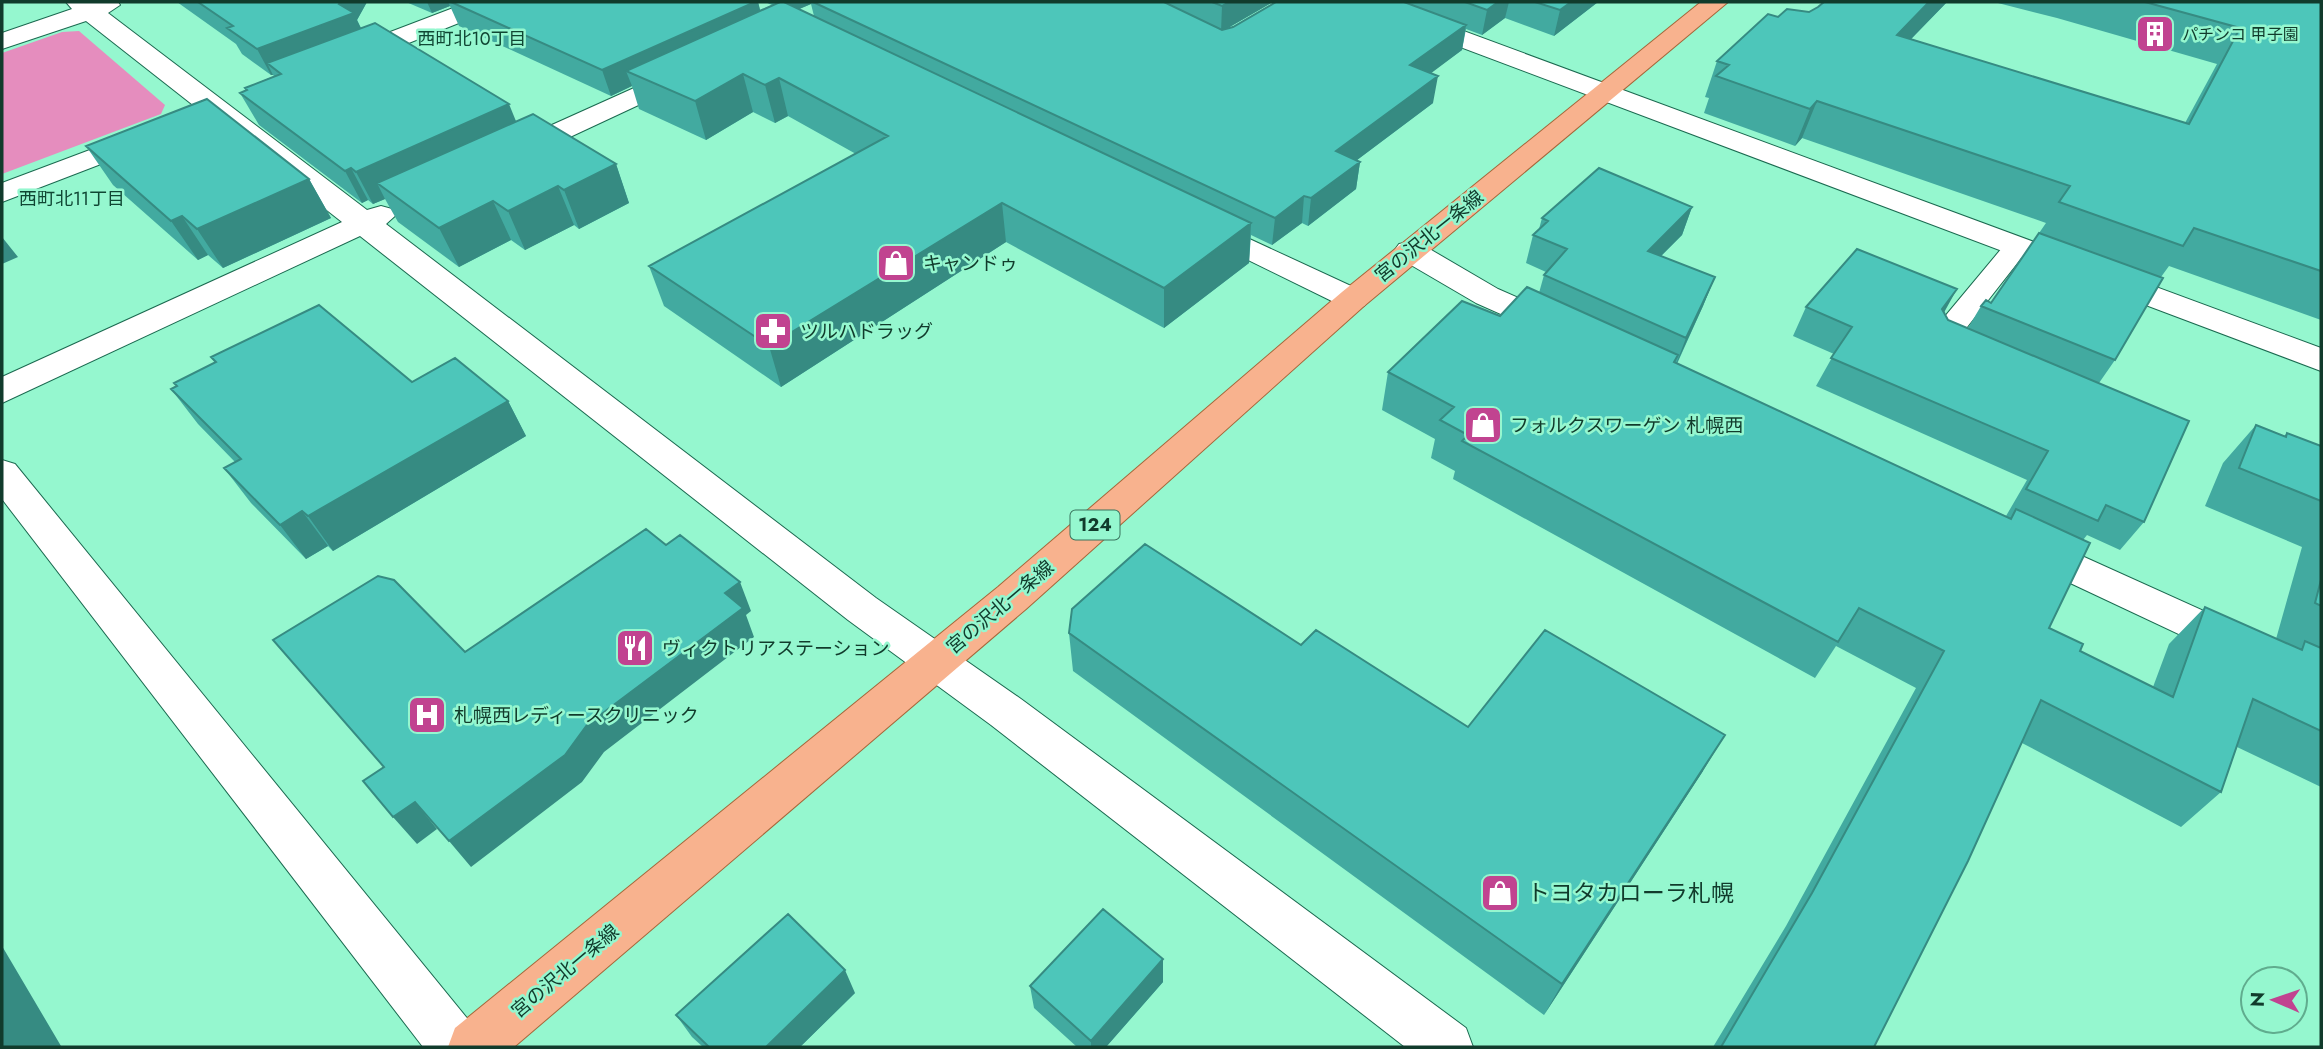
<svg xmlns="http://www.w3.org/2000/svg" width="2323" height="1049" font-family="Jost,'Noto Sans JP',sans-serif">
  <style>
    .green { fill: #e58dbe }
    .lines { fill: none; stroke-linecap: round; stroke-linejoin: round }
    .lane-casing { stroke: #1b6a50; stroke-width: 2 }
    .street-casing { stroke: #1b6a50; stroke-width: 2 }
    .primary-casing { stroke: #a5673a; stroke-width: 2 }
    .lane { fill: #fff; fill-rule: evenodd }
    .street { fill: #fff; fill-rule: evenodd }
    .primary { fill: #f8b28e; fill-rule: evenodd }
    .wall { fill: #42aaa0; fill-rule: evenodd }
    .shaded-wall { fill: #368b82 }
    .building { fill: #4dc6ba; stroke: #368b82; stroke-width: 2 }
    .labels { text-anchor: middle; dominant-baseline: central; stroke-width: 5; stroke-linejoin: round; paint-order: stroke }
    .far-poi-label { font-size: 16px; fill: #113b2c; stroke: #95f7cf; text-anchor: start }
    .far-neighbourhood-label { font-size: 18px; fill: #104734; stroke: #95f7cf }
    .shield { fill: #95f7cf; stroke: #39735d; stroke-width: 2 }
    .shield-label { font-size: 18px; font-weight: bold; fill: #113b2c }
    .street-label { font-size: 19px; fill: #113b2c; stroke: #95f7cf }
    .poi-label { font-size: 19px; fill: #113b2c; stroke: #95f7cf; text-anchor: start }
    .near-poi-label { font-size: 23px; fill: #113b2c; stroke: #95f7cf; text-anchor: start }
  </style>
  <rect width="100%" height="100%" fill="#95f7cf"/>
  <path class="green" d="M79 31 165 105 161 114 2 174V53L62 32Z"/>
  <g class="lines">
    <defs>
      <path id="lane" d="M2016 240 2025 242 2029 248 1960 336 1973 341 1978 348 1973 355C1958 359 1936 353 1928 339L1932 332 2007 242Z"/>
      <path id="street" d="M66 2H118L120 5 108 13 367 210 381 206 392 209 396 215 386 224 876 598 1021 699 1466 1028 1473 1047H1405L991 725 848 620 360 236 2 403V377L342 222 86 21 2 49V33L72 9Z
        M469 2H502L499 7 361 62H343L339 56 343 50Z
        M1351 2H1385L2321 348V371L1354 7Z
        M683 66 692 68 696 74 692 80 525 158 515 161 505 158 501 152 505 146Z
        M143 130 153 132 157 138 153 144 2 202V183Z
        M1202 217 1364 292 1369 299 1364 306 1353 309 1342 306 1191 232 1187 226 1191 220Z
        M1410 242 1421 244 1498 289 1569 320 1574 328 1569 336 1557 339 1476 303 1399 258 1394 251 1399 244Z
        M2 460 15 464 475 1028 482 1047H423L2 499Z
        M2031 533 2321 664V701L2017 558 2011 548 2017 538Z"/>
      <path id="primary" d="M1701 2H1728L1364 306 1026 609 514 1047H448L455 1028 998 587 1342 292Z"/>
    </defs>
    <use href="#lane" class="lane-casing"/>
    <use href="#street" class="street-casing"/>
    <use href="#primary" class="primary-casing"/>
    <use href="#lane" class="lane"/>
    <use href="#street" class="street"/>
    <use href="#primary" class="primary"/>
  </g>
  <path class="wall" d="M177 2H367L357 20 361 28 516 121 616 164 629 203 579 229 574 225 525 250 511 240 459 267 398 222 385 199 373 204 368 200 362 203 259 125 240 93 246 91 245 88 274 76 273 75H271L242 54 236 44Z
    M406 2H758L760 10 772 5 765 2H1273L1228 28 1233 27 1277 2H1598L1554 36 1505 18 1482 35 1466 29 1462 50 1430 73 1433 103 1357 160 1360 162 1356 189 1308 226 1302 223 1272 245 1251 235 1249 263 1164 328 1006 242 781 387 664 306 649 266 856 154 788 116 775 123 753 112 706 140 639 109 632 86 611 96 459 26 450 6 432 13ZM811 4 814 16 799 9Z
    M1824 2H1947L1911 39 2185 123 2217 64 2057 18 1994 2H2321V320L2169 266 2161 277 2115 360 2099 383 2144 522 2120 550 2087 535 2083 540 2049 628 2080 651 2153 687 2169 644 2205 607 2276 639 2302 547 2205 506 2223 463 2256 425 2284 436 2287 433 2321 446V787L2237 747 2221 792 2181 827 2022 743 1874 1047H1713L1786 926 1916 688 1836 646 1815 678 1453 479 1455 471 1431 458 1435 439 1382 410 1388 372 1500 316 1539 293 1544 275 1546 272 1526 263 1533 235 1539 229 1542 218 1692 207 1682 235 1661 256 1715 277 1703 306 1677 364 2006 516 2027 480 1816 386 1834 354 1793 336 1806 307 1944 312 1948 320 1968 328 1981 306 1991 303 2046 223 1802 138 1795 146 1704 113 1709 98 1705 97 1717 61 1778 17 1809 12 1818 7Z
    M86 146 309 179 331 218 223 268 208 255 198 260 113 185Z
    M211 357 412 382 508 401 526 436 333 551 328 546 306 559 251 503 224 468 235 462 198 424 171 389 215 363Z
    M1069 633 1301 645 1468 727 1703 771 1544 1015 1073 671Z
    M1163 959V982L1106 1047H1077L1034 1008 1030 986Z
    M855 993 800 1047H703L692 1037 676 1015Z"/>
  <path class="shaded-wall" d="M341 2H367L357 20 366 39 267 63 273 75H271L257 49 339 4Z
    M427 2H448L450 6 432 13Z
    M755 2H758L764 26 626 71 632 86 611 96 602 70Z
    M788 2H811V4L790 13Z
    M1230 2H1273L1221 32 1222 6Z
    M1498 2H1509L1505 18 1482 35 1487 10Z
    M1571 2H1598L1554 36 1560 10Z
    M1929 2H1947L1881 70 1897 35Z
    M1466 25 1462 50 1406 92 1410 65Z
    M743 74 753 112 706 140 695 101Z
    M1438 76 1433 103 1333 178 1336 151Z
    M779 78 788 116 775 123 765 85Z
    M1817 101 1802 138 1795 146 1810 109Z
    M509 104 522 136 377 183 385 199 373 204 356 172Z
    M1360 162 1356 189 1308 226 1311 198Z
    M616 164 629 203 579 229 564 190Z
    M351 168 368 200 362 203 345 171Z
    M309 179 331 218 223 268 197 229Z
    M558 186 574 225 525 250 508 211Z
    M1304 196 1302 223 1272 245 1275 218Z
    M493 201 511 240 459 267 439 228Z
    M1002 203 1006 242 781 387 769 346Z
    M1692 207 1682 235 1638 279 1648 251Z
    M182 216 208 255 198 260 171 221Z
    M1251 223 1249 263 1164 328V288Z
    M2 237 18 257 2 264Z
    M1715 277 1703 306 1675 367 1686 338Z
    M1957 289 1941 318 1942 309Z
    M508 401 526 436 333 551 308 516Z
    M302 511 328 546 306 559 280 525Z
    M740 582 751 611 746 615 754 637 604 752 582 782 471 867 449 841 587 725 725 593Z
    M1725 735 1703 771 1544 1015 1562 984Z
    M415 802 437 829 417 844 393 817Z
    M2 946 61 1046 58 1047H2Z
    M1163 959V982L1106 1047H1091V1041Z
    M845 970 855 993 800 1047H766Z"/>
  <path class="building" d="M198 2H341L339 4 354 13 257 49 227 28 233 26Z
    M451 2H755L602 70Z
    M780 2H784L1251 223 1164 288 1002 203 769 346 649 266 888 136 779 78 765 85 743 74 695 101 626 71Z
    M813 2H1164L1222 30 1233 27 1276 2H1404L1466 25 1410 65 1438 76 1336 151 1360 162 1311 198 1304 196 1275 218Z
    M1212 2H1230L1222 6Z
    M1465 2H1498L1487 10Z
    M1535 2H1571L1560 10Z
    M1824 2H1929L1897 35 2189 124 2240 28 2145 2H2321V271L2194 228 2183 246 2059 202 2070 186 1817 101 1810 109 1716 76 1729 65 1717 61 1768 14 1778 17 1787 9 1809 12 1818 7Z
    M375 23 509 104 356 172 351 168 345 171 240 93 247 90 245 88 281 74 267 63Z
    M207 99 309 179 197 229 182 216 171 221 86 146Z
    M533 114 616 164 564 190 558 186 508 211 493 201 439 228 377 183Z
    M1599 168 1692 207 1648 251 1715 277 1686 338 1544 275 1567 249 1533 235 1548 221 1542 218Z
    M2039 233 2163 278 2115 360 1981 306 1986 300 1991 303Z
    M1857 249 1957 289 1942 309 1948 320 2189 421 2144 522 2106 505 2098 521 2026 489 2048 451 1831 358 1852 327 1806 307Z
    M1527 287 1678 355 1674 362 2011 519 2016 509 2090 543 2049 628 2083 644 2080 651 2173 697 2205 607 2302 650 2305 641 2321 648V731L2253 699 2221 792 2041 700 1968 861 1874 1047H1721L1812 893 1944 651 1859 608 1838 642 1462 441 1468 435 1440 420 1454 407 1388 372 1462 301 1500 316Z
    M319 305 412 382 455 358 508 401 308 516 302 511 280 525 224 468 241 459 171 389 177 386 174 383 216 362 211 357Z
    M2256 425 2286 437 2287 433 2321 446V501L2239 468Z
    M646 529 666 545 680 535 740 582 725 593 743 608 587 725 565 755 449 841 415 802 393 817 363 781 384 767 273 640 378 576 394 580 465 652Z
    M1145 544 1301 645 1316 630 1468 727 1545 630 1725 735 1562 984 1069 633 1072 609Z
    M2321 580V606L2315 603Z
    M1103 909 1163 959 1091 1041 1030 986Z
    M788 914 845 970 766 1047H709L676 1015Z"/>
  <defs>
    <symbol id="building-square" viewBox="-11 -11 22 22"><rect x="-9" y="-9" width="18" height="18" rx="4" fill="#c14390" stroke="#95f7cf"/><path d="M-4-6H4V6H1V3H-1V6H-4ZM-2.5-4.3h1.7v1.8h-1.7ZM.8-4.3h1.7v1.8H.8ZM-2.5-1h1.7V.8h-1.7ZM.8-1h1.7V.8H.8Z" fill="#fff"/></symbol>
    <symbol id="shop-square" viewBox="-11 -11 22 22"><rect x="-9" y="-9" width="18" height="18" rx="4" fill="#c14390" stroke="#95f7cf"/><path d="M-5-2.5h2.3a2.7 3.5 0 0 1 5.4 0H5L5.5 6h-11ZM-1.5-2.5h3a1.5 2.3 0 0 0-3 0Z" fill="#fff"/></symbol>
    <symbol id="pharmacy-square" viewBox="-11 -11 22 22"><rect x="-9" y="-9" width="18" height="18" rx="4" fill="#c14390" stroke="#95f7cf"/><path d="M-2-6h4v4h4v4h-4v4h-4v-4h-4v-4h4Z" fill="#fff"/></symbol>
    <symbol id="restaurant-square" viewBox="-11 -11 22 22"><rect x="-9" y="-9" width="18" height="18" rx="4" fill="#c14390" stroke="#95f7cf"/><path d="M-5-6h1v4h1v-4h1v4h1v-4h1v5L-1.5 .5V6h-2V.5L-5-1ZM5-6V6H3V1.5H1.5Q1.5-4 5-6Z" fill="#fff"/></symbol>
    <symbol id="hospital-square" viewBox="-11 -11 22 22"><rect x="-9" y="-9" width="18" height="18" rx="4" fill="#c14390" stroke="#95f7cf"/><path d="M-5-5h3v3.5h4V-5h3V5h-3V1.5h-4V5h-3Z" fill="#fff"/></symbol>
  </defs>
  <g fill-rule="evenodd">
    <use href="#building-square" x="2133" y="12" width="44" height="44"/>
    <use href="#shop-square" x="874" y="241" width="44" height="44"/>
    <use href="#pharmacy-square" x="751" y="309" width="44" height="44"/>
    <use href="#shop-square" x="1461" y="403" width="44" height="44"/>
    <use href="#restaurant-square" x="613" y="626" width="44" height="44"/>
    <use href="#hospital-square" x="405" y="693" width="44" height="44"/>
    <use href="#shop-square" x="1478" y="871" width="44" height="44"/>
  </g>
  <g class="labels">
    <g class="far-poi-label">
      <text x="2182" y="34">パチンコ 甲子園</text>
    </g>
    <g class="far-neighbourhood-label">
      <text x="472" y="39">西町北10丁目</text>
      <text x="72" y="199">西町北11丁目</text>
    </g>
    <rect class="shield" x="1070.5" y="510.5" width="49" height="29" rx="5"/>
    <g class="shield-label">
      <text x="1095" y="525">124</text>
    </g>
    <g class="street-label">
      <text transform="translate(1429 236) rotate(-39)">宮の沢北一条線</text>
      <text transform="translate(1000 607) rotate(-40)">宮の沢北一条線</text>
      <text transform="translate(565 971) rotate(-40)">宮の沢北一条線</text>
    </g>
    <g class="poi-label">
      <text x="923" y="263">キャンドゥ</text>
      <text x="800" y="331">ツルハドラッグ</text>
      <text x="1510" y="425">フォルクスワーゲン 札幌西</text>
      <text x="662" y="648">ヴィクトリアステーション</text>
      <text x="454" y="715">札幌西レディースクリニック</text>
    </g>
    <g class="near-poi-label">
      <text x="1527" y="893">トヨタカローラ札幌</text>
    </g>
  </g>
  <rect width="2323" height="1049" fill="none" stroke="#113b2c" stroke-width="7"/>
  <g transform="translate(2274 1000) rotate(272)"><circle r="33" fill="#95f7cf" stroke="#60ac8e" stroke-width="2"/>
  <path d="M0-5L12 26L0 18L-12 26Z" fill="#c14390"/>
  <text y="-10" font-size="19" font-weight="bold" text-anchor="middle" fill="#113b2c">N</text>
  </g>
</svg>
